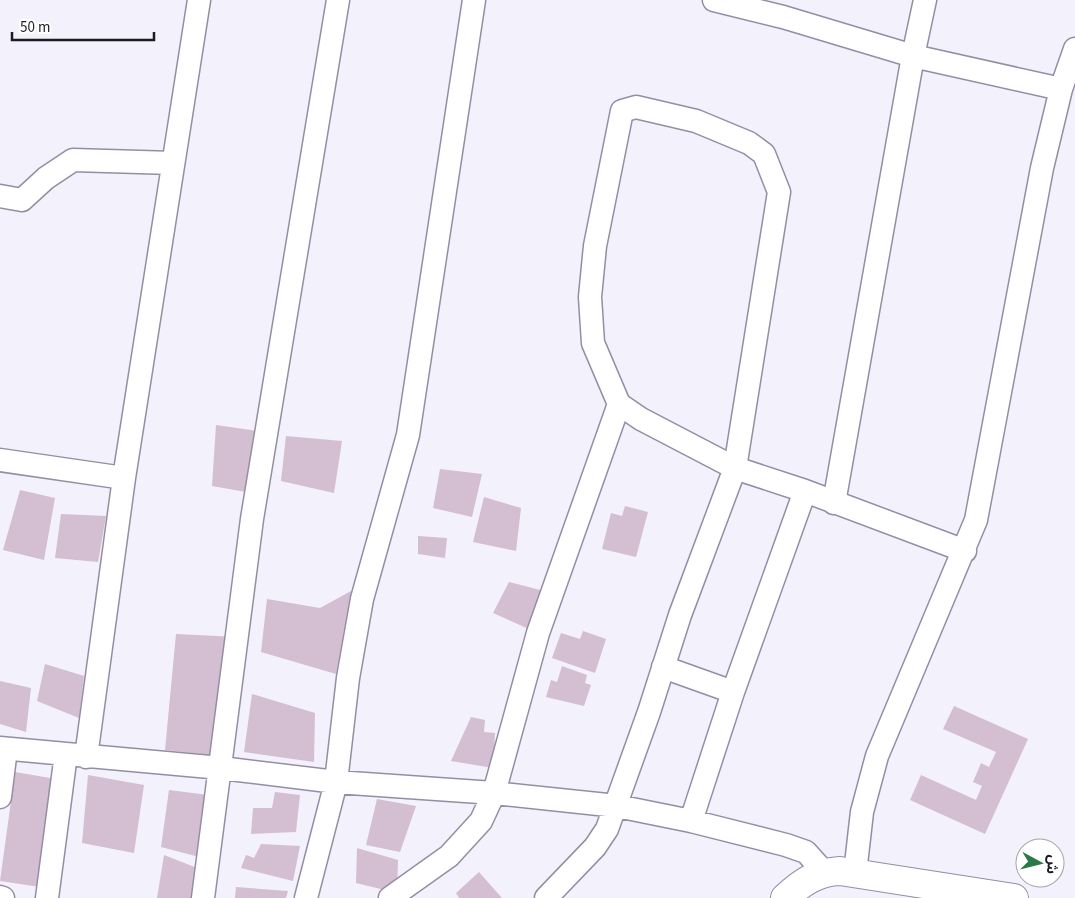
<svg xmlns="http://www.w3.org/2000/svg" width="1075" height="898" font-family="'Source Sans 3','Noto Sans Arabic',sans-serif">
  <style>
    .building { fill: #d4bed2 }
    .lines { fill: none; stroke-linecap: round; stroke-linejoin: round }
    .minor-casing { stroke: #948da6; stroke-width: 25 }
    .tertiary-casing { stroke: #948da6; stroke-width: 30 }
    .minor { stroke: #fff; stroke-width: 22 }
    .tertiary { stroke: #fff; stroke-width: 28 }
  </style>
  <rect width="100%" height="100%" fill="#f3f1fb"/>
  <path class="building" d="M216 425 258 431 246 492 212 486Z
    M286 436 342 441 334 493 281 481Z
    M440 469 482 474 472 517 433 508Z
    M20 490 55 498 44 560 3 550Z
    M484 497 521 508 516 551 473 542Z
    M625 506 648 512 636 557 602 549 611 513 622 516Z
    M61 514 106 516 98 562 55 558Z
    M418 536 447 538 445 558 418 554Z
    M509 582 552 593 538 633 493 613Z
    M351 591 336 674 261 652 267 599 320 608Z
    M583 631 606 639 595 673 552 658 561 633 580 639Z
    M176 634 237 637 211 755 165 750Z
    M45 664 84 676 79 718 37 701Z
    M562 666 587 675 585 683 591 685 584 706 546 697 551 680 557 682Z
    M0 681 31 688 26 732 0 724Z
    M252 694 315 713 314 762 244 752Z
    M954 706 1028 739 985 834 910 800 921 775 976 800 982 786 973 782 981 763 989 767 996 752 943 729Z
    M471 717 485 720 484 732 495 733 493 768 451 761Z
    M15 772 56 779 40 887 0 881Z
    M88 775 144 785 134 853 82 843Z
    M169 790 208 795 203 858 161 847Z
    M275 792 300 795 296 832 251 834 253 808H272Z
    M377 799 416 806 400 852 366 845Z
    M261 844 300 846 293 881 241 868 246 855 254 858Z
    M357 848 398 860 397 893 356 883Z
    M164 855 197 868 192 898H157Z
    M479 872 502 898H459L456 893Z
    M236 887 288 891 286 898H235Z"/>
  <g class="lines">
    <defs>
      <path id="minor" d="M714 0 783 17 913 56 1061 89
        M0 196 22 200 46 178 73 160 173 163
        M0 460 124 478
        M834 503 913 56 925 0
        M663 667 733 692
        M0 748 221 768 336 782 494 793 617 806 691 821 786 845 806 852 824 872
        M86 757 124 478 199 0
        M0 797 6 749
        M691 821 733 692 805 491
        M855 873 862 812 877 756 976 520 1042 168 1061 89 1075 49
        M0 897 3 898
        M47 898 66 754
        M203 898 252 519 338 0
        M306 898 336 782 348 678 362 599 408 435 474 0
        M390 898 449 856 481 821 494 793 538 633 619 404
        M546 898 595 847 607 829 649 712 680 615 735 468 779 192 764 154 749 143 696 121 636 107 622 111 595 246 590 297 593 343 619 404 641 419 735 468 805 491 965 551"/>
      <path id="tertiary" d="M785 898C802 882 817 872 840 871L1014 898"/>
    </defs>
    <use href="#minor" class="minor-casing"/>
    <use href="#tertiary" class="tertiary-casing"/>
    <use href="#minor" class="minor"/>
    <use href="#tertiary" class="tertiary"/>
  </g>
  <g transform="translate(1040 863) rotate(97)"><circle r="24" fill="#ffffff" stroke="#a5a3a7"/>
  <path d="M0-4L9 19L0 12L-9 19Z" fill="#2c7948"/>
  <text y="-8" font-size="14" font-weight="bold" text-anchor="middle" fill="#1d1a23">ش</text>
  </g>
  <path d="M12 32v8h142v-8" fill="none" stroke="#1d1a23" stroke-width="2.5"/>
  <text x="20" y="32" font-size="15" fill="#1d1a23" stroke="#ffffff" stroke-width="4" paint-order="stroke">50 m</text>
</svg>
